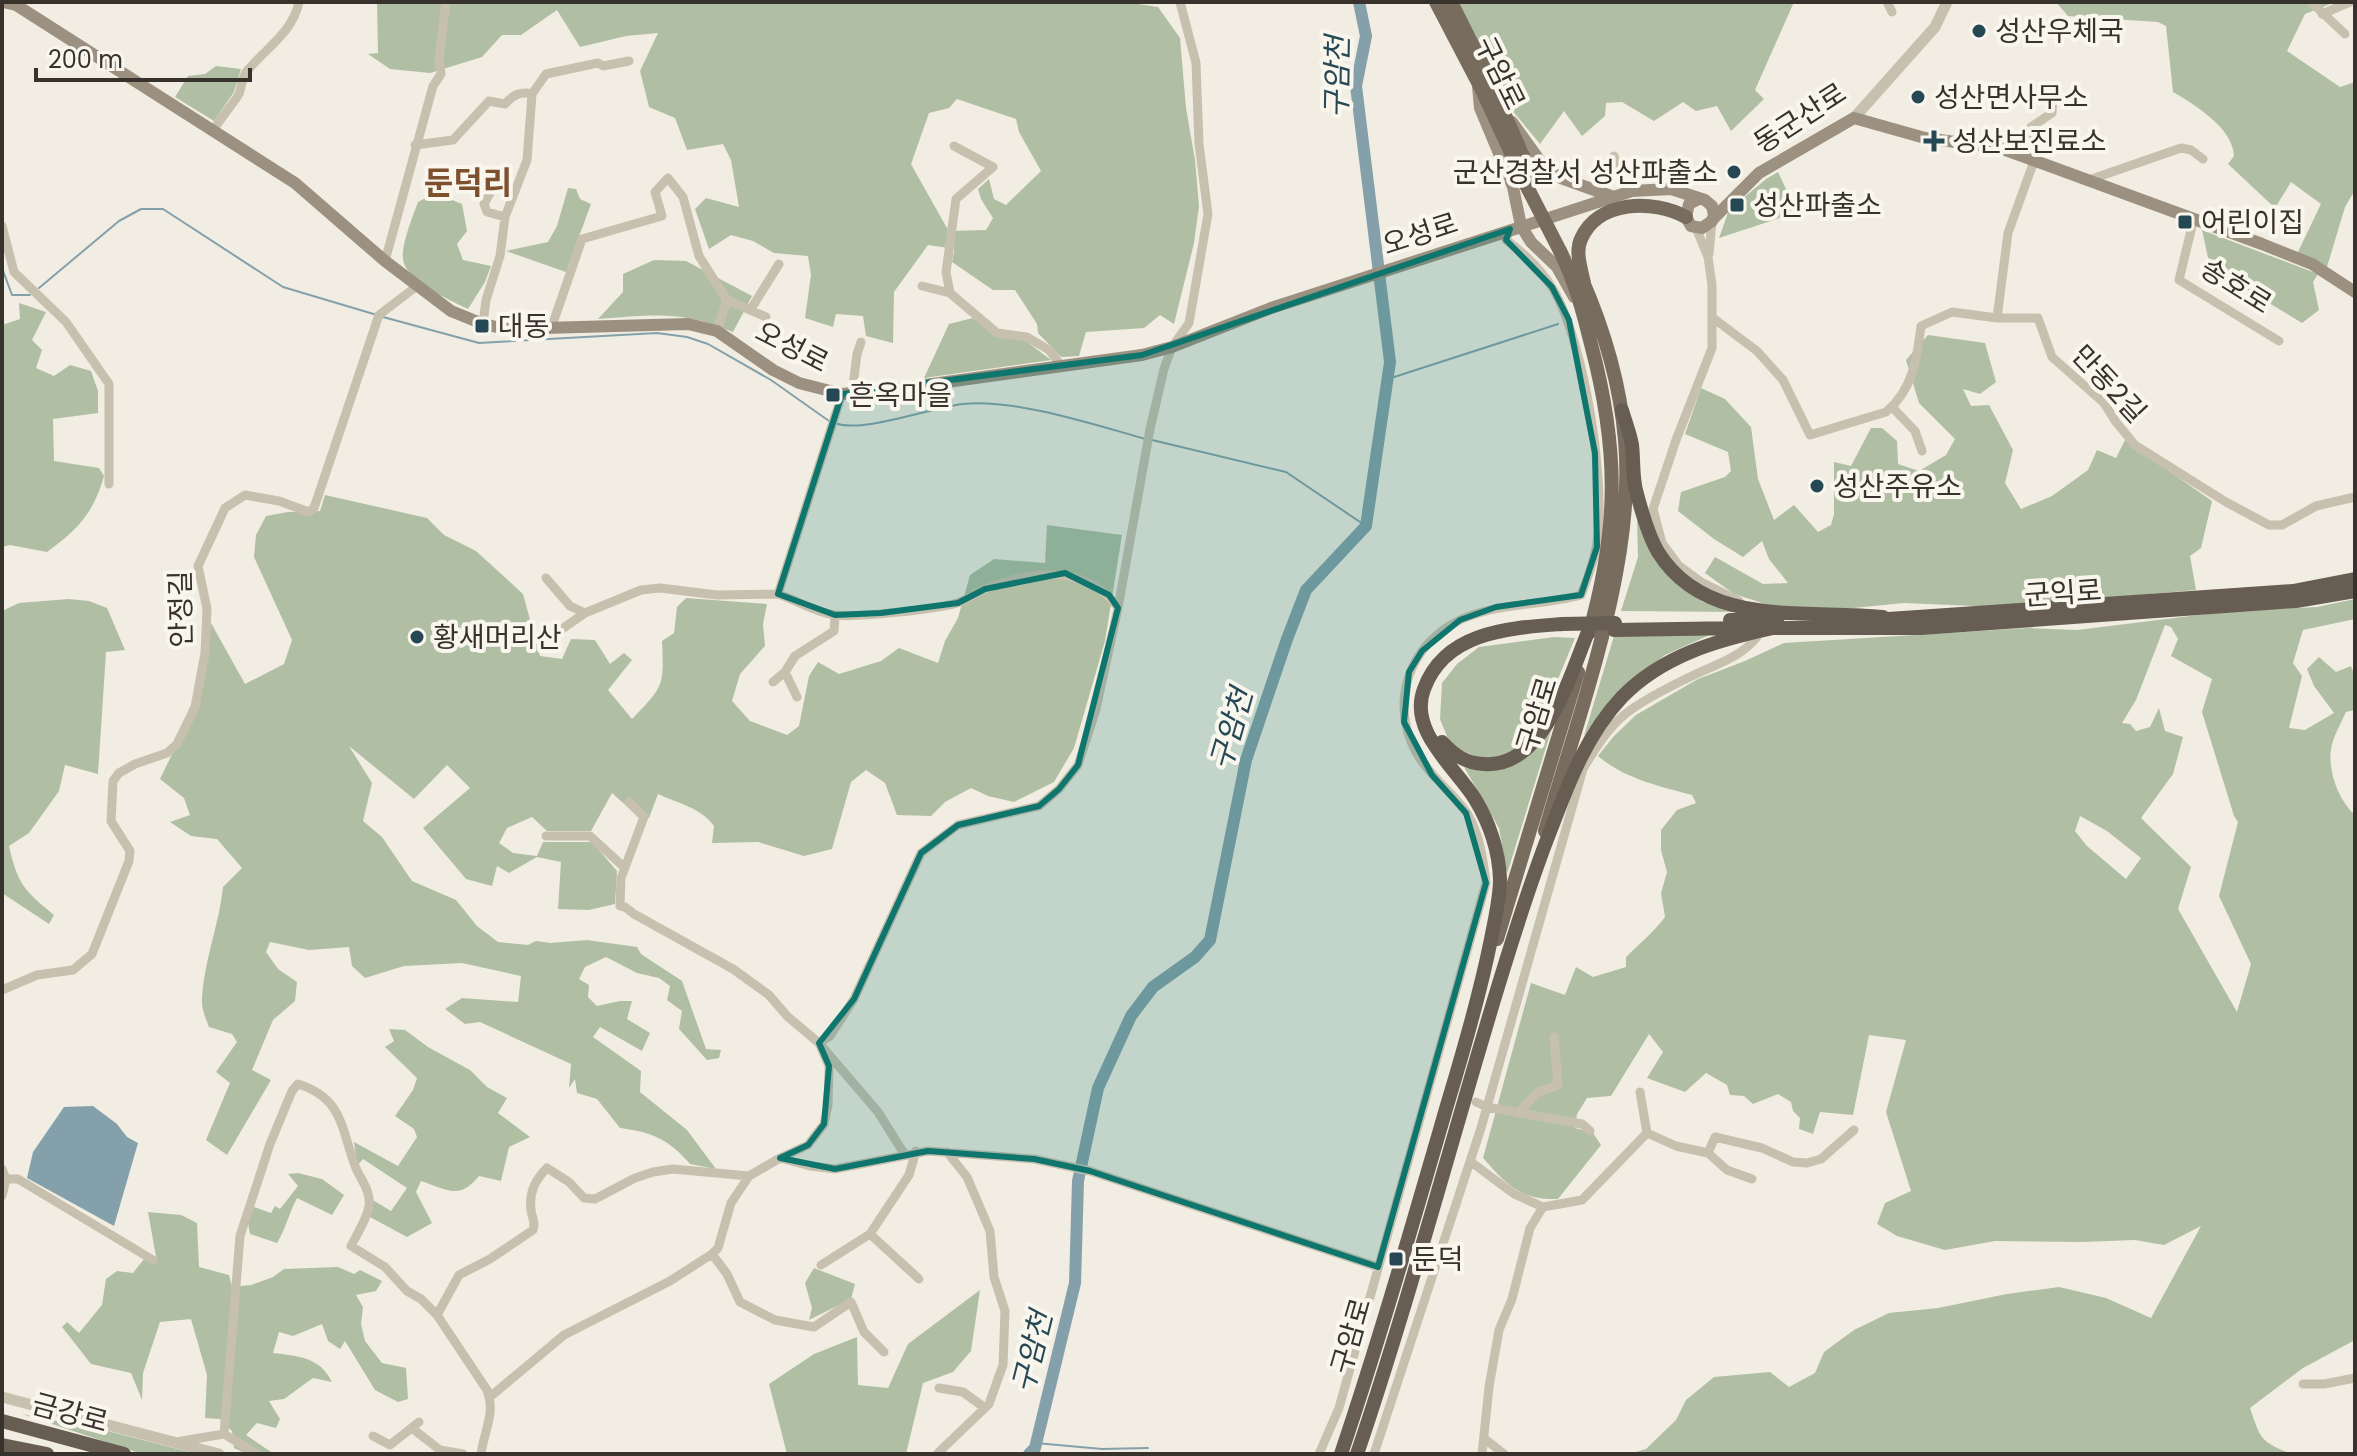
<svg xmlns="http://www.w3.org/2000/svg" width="2357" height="1456" font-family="Poppins,'Noto Sans KR',sans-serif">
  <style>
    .green { fill: #b0bfa3; fill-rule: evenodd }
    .water { fill: #84a1ab }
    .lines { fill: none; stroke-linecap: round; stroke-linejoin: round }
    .stream { stroke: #84a1ab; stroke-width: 2 }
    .river { stroke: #84a1ab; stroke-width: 12 }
    .minor { stroke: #c8c0af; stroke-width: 9 }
    .tertiary { stroke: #c8c0af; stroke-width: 11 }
    .secondary { stroke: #9c9080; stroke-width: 12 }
    .primary { stroke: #786c5f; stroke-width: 14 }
    .trunk { stroke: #685d52; stroke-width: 14 }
    .primary-bridge { stroke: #786c5f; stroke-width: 14 }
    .trunk-bridge { stroke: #685d52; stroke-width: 14 }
    .marked { fill: #0f766e; fill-opacity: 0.2; stroke: #0f766e; stroke-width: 6; stroke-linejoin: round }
    .poi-dot { fill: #264855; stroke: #f9f6ee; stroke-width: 3 }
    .labels { text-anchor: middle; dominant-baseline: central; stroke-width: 8; stroke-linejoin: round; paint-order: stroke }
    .poi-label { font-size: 28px; fill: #38322c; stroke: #f9f6ee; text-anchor: start }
    .street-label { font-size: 28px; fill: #38322c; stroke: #f9f6ee }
    .water-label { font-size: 30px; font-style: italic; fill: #264855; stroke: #f9f6ee }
    .quarter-label { font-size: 32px; font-weight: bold; fill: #7e512e; stroke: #f9f6ee }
  </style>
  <rect width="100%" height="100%" fill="#f1ede2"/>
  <path class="green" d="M377 2H1125L1158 7 1180 38 1186 108 1195 160 1199 206 1194 243 1174 324 1160 315 1144 328 1086 332 1079 356 1061 357 1038 333 1037 324 1015 290H993L952 262 954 251 952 231 986 230 993 218 981 199 978 189 989 179 994 199 1006 205 1041 171 1019 132 1016 119 957 99 949 108 929 113 911 164 948 230V248L928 245 894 292 893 343 866 336 863 316 836 314 833 327 805 318 811 275 808 256 774 253 753 241 731 235 709 249 695 209 706 198 739 207 731 160 723 144 687 150 675 118 649 107 640 71 658 33 626 36 580 47 557 10 521 35H502L482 57 430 73 390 69 368 54 378 53Z
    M1458 2H1794L1755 90 1764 99 1731 131 1717 106 1696 111 1683 102 1654 121 1622 102 1606 103 1605 116 1582 136 1564 111 1540 144 1506 103Z
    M2056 2H2335L2305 14 2287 51 2340 87 2355 82V190L2345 207 2327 267 2297 254 2321 204 2291 182 2275 208 2228 164 2234 156C2233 128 2195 105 2173 92L2166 26 2158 22 2068 16Z
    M216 66 241 69 234 92 214 121 175 97 188 76 205 74Z
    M1778 172 1787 191 1792 214 1719 238 1729 210 1766 179Z
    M568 188 576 189 580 199 591 204 566 272 506 251 548 242 557 226Z
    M442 189 452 200 462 204 467 231 457 244 463 260 491 266 485 282 468 309C450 300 405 281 403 259 401 245 413 216 418 202Z
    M2202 230 2318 274 2313 282 2319 310 2302 323 2210 267Z
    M654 260 686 261 752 296 733 332C681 310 652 315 598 319L623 292V274Z
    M19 303 46 312 32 340 42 350 36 368 54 376 70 365 91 371 98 391V413L53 419 54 461 99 468 104 476C93 514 78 529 47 552L10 545 2 547V325L20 319Z
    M973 318 1026 341 1051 360 924 378 949 324Z
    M1928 335 1985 343 1996 382 1980 394 1963 389 1971 406 1989 405 2013 450 2005 483 2021 509 2052 496 2088 470 2097 450 2116 458 2125 440 2212 501 2201 548 2190 556 2196 590 1997 607 1904 603 1853 608H1778L1734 594 1705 573 1715 557 1763 584 1788 583 1769 559 1762 541 1743 557 1714 539 1678 511 1681 492 1725 477 1731 471 1728 452 1685 434 1701 388 1725 399 1751 427 1758 479 1774 520 1794 505 1818 532 1831 525 1834 514V462L1851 466 1871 428H1882L1897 441 1898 464 1919 471 1946 455 1955 439 1919 403 1906 360Z
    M325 495 427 518 444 535 476 551 523 594 540 656 562 659 571 639 595 640 610 664 624 653 632 660 608 690 632 719C664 686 664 686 662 641L674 633 677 607 686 598 767 604 763 624 765 646 740 674 732 701 750 721 787 735 799 726 809 676 818 662 839 674 881 661 899 648 938 663 945 641 958 618 970 575 994 559 1045 563 1047 525 1122 535 1105 641 1074 748 1054 782 1014 802 988 796 971 788 945 802 931 816 897 815 885 783 866 770 851 782 832 849 804 856 758 842 712 843 714 826C700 807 679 804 658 794L649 818 639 817 612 793 591 831H547L532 817 507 828 499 843 513 853 537 856 543 842H592L617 871 615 904 589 910 558 909 561 862 537 857 509 873 497 866 492 886 466 879 423 828 470 788 447 765 414 799 349 746 372 783 363 821 382 837 412 881 456 900 477 926 498 942 528 945 536 941 550 943 587 940 637 947 641 954 682 981 706 1049 721 1050 719 1058 707 1060 679 1029 682 1011 667 1000 670 986 659 978 637 973 606 957 585 967 579 979 589 985 588 997 597 1006 620 1001H632L627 1019 650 1033 642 1051 600 1027 593 1037 641 1071 640 1092 687 1130 716 1169 690 1164C669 1139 651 1132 620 1128L597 1099 577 1093 575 1079 569 1088 571 1064 480 1022 465 1024 445 1009 462 998 518 1002 521 976 462 963 404 966 365 978 352 966 349 947 309 950 270 942 266 952 278 969 297 982 295 1001 273 1020 252 1070 271 1080 227 1155 206 1140 230 1083 216 1072 237 1042 232 1034 209 1027C206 1019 202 1010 202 1002 203 963 219 926 223 887L242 868 217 839 191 836 170 822 190 815 184 798 160 779 201 695 211 623 245 684 284 664 292 640 254 557 256 535 266 516 288 512 320 511Z
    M1637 520 1658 563 1703 602 1739 612 1621 611 1638 557Z
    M69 599 89 601 107 608 125 650 106 652 98 774 65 765 59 791 29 833 9 846C18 885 24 890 54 915L49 924 2 893V611L19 603Z
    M2355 599V619L2303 630 2293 663 2302 676 2289 728 2305 730 2334 713 2314 686 2307 669 2319 657 2336 672 2351 666 2355 677V710L2346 712C2341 723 2333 737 2331 749 2328 771 2338 800 2355 815V1340L2303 1368 2250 1408C2261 1440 2260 1441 2291 1454H1629L1646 1449 1676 1420 1686 1400 1714 1377 1770 1372 1789 1387 1815 1373 1824 1352 1854 1330 1889 1313 1938 1308 2007 1294 2059 1287 2106 1298 2151 1318 2201 1226 2164 1245 2135 1240 2082 1242 1995 1241 1945 1250 1897 1236 1877 1224 1885 1203 1911 1191 1886 1112 1906 1040 1869 1035 1853 1115 1820 1112 1813 1134 1799 1129 1800 1118 1793 1111 1791 1102 1778 1094 1753 1104 1744 1096 1730 1095 1727 1085 1706 1073 1685 1092 1647 1078 1663 1052 1649 1034 1611 1096 1587 1098 1577 1114 1575 1128 1593 1133 1601 1145 1558 1199C1520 1200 1507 1185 1483 1158L1531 983 1565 995 1576 967 1593 977 1626 967V957C1640 943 1653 933 1665 917L1661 893 1667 872 1661 850V830L1677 810 1696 803 1692 795C1659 786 1625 779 1598 756L1613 737 1636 715 1698 679 1745 661 1784 643 2029 628 2077 630 2231 611 2317 607ZM2165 625 2171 627 2178 639 2171 656 2212 679 2202 712 2234 816 2238 822 2219 896 2251 964 2237 1012 2178 909 2191 867 2141 818 2173 774 2183 737 2165 731 2159 708 2150 727 2136 731 2130 724 2122 723 2136 700ZM2080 816 2107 831 2141 858 2126 879 2087 846 2075 831Z
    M1714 633 1665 655 1617 693 1584 736 1614 636Z
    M1554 637 1575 638 1534 737 1508 756 1484 760 1451 746 1440 719 1442 683 1457 664 1479 647Z
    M1551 731 1507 874 1499 828 1464 767C1510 771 1519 763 1551 731Z
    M389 1029 405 1030 428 1047 470 1070 487 1087 507 1098 498 1113 530 1137 509 1147 501 1181 479 1176C460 1200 447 1190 421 1181L416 1192 432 1223 407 1237 370 1217 371 1199 391 1211 407 1188 363 1159 357 1166 354 1142 398 1166 417 1137 414 1129 395 1116 413 1090 417 1078 385 1047 394 1041Z
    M298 1173 322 1179 344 1195 332 1215 297 1198C289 1213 286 1228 277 1243L250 1234 248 1223 254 1207 271 1213 275 1206 280 1209 298 1186 288 1174Z
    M148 1212 181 1215 197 1223 199 1267 229 1275 232 1287 251 1285 273 1277 284 1269 338 1267 354 1274 360 1270 382 1281 376 1291 356 1295 363 1307 361 1324 365 1341 382 1363 406 1368 408 1399 398 1402 375 1390 345 1341 340 1349 328 1341 322 1324 293 1336 279 1332 273 1353C298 1356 320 1357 332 1382L313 1378 284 1399 269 1401 280 1419 276 1428 257 1423 246 1435 274 1454H247L234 1448 232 1431 220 1419 205 1418 207 1375 191 1319 160 1322 143 1373 142 1400 131 1373 91 1364 62 1327 67 1322 79 1333 102 1305 106 1279 117 1271 133 1273 144 1259 157 1262Z
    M814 1268 855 1284 851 1299 809 1320 812 1308 805 1283Z
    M980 1290 971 1351 953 1372 923 1383 906 1454H787L769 1384 814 1354 857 1337 858 1385 888 1388 908 1344Z
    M22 1414 108 1431 197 1454H142Z"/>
  <path class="water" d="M93 1106 117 1124 127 1137 138 1143 114 1226 27 1178 33 1152 64 1107Z"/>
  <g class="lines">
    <path class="stream" d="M2 268 12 295H30
      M39 288 119 221 141 209H163L283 287 377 315
      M383 317 479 343 657 333 687 337 708 344 771 380 829 421
      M1388 379 1558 324
      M835 423C862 434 932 407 963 404 1013 398 1095 425 1146 439
      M1152 440 1286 472 1366 526
      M1036 1443 1102 1449 1148 1448"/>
    <path class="river" d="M1029 1454 1035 1448 1075 1283 1078 1181 1098 1088 1131 1016 1153 987 1195 957 1210 940 1246 760 1287 639 1306 590 1366 526 1390 362 1356 86 1366 36 1359 2"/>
    <path class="minor" d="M1887 2 1892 12
      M2311 2 2345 34
      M2322 14 2350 2
      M532 94 546 74 598 63 603 66 629 61
      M214 129C221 118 233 104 239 94 242 86 242 77 247 71 266 48 293 32 299 2
      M415 145 453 140 489 101 505 104C513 95 520 91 532 94L527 160 505 217 500 256 486 300 483 324
      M2018 155 2031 127 2052 113 2053 97
      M1614 156 1627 192
      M2086 181 2181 148 2191 150 2203 159
      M491 191 484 204 487 212 505 217
      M2194 218 2179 280 2279 341
      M2 226 14 272 66 322 109 384V484
      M1696 228 1708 257 1712 285V348L1676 440 1653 509 1662 543 1679 566 1701 582 1739 601
      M1709 254 1712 221
      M385 261 433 86 441 74 439 59 446 2
      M922 286 950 293 997 333 1027 337 1049 350 1060 364
      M950 293 946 272 956 199 993 167 954 146
      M727 300 766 317
      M751 309 779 264
      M1713 318 1757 351 1783 380 1810 435 1886 412C1913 390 1917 358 1921 326L1952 312 1997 318H2038L2052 357 2104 403 2116 422 2135 445 2226 502 2269 525H2282L2316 506 2355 497
      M1997 318 2008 233 2034 161
      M551 329 582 239 662 216 655 192 668 178 683 197 699 256 727 300 717 331
      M842 394 778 594C796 600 817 613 835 615 855 618 938 609 957 603 967 600 975 593 985 589 1030 571 1087 563 1118 608
      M852 394 857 354 861 342
      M1892 407 1915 431 1922 451
      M546 578 570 606 585 613 641 590 660 588 717 595 778 594
      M562 629 585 613
      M785 672 797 697
      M773 682 785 672 795 656 834 631 835 615
      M629 802 644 817 621 878 620 906 625 907 634 914 733 969 769 995 787 1016 819 1043 829 1066 828 1105 824 1124 808 1145 780 1158
      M546 836H590L625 868
      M2 990 37 975 73 970 92 954 129 861 130 851 111 821 113 781 119 773 135 764 167 753 177 744 195 707 205 653 207 609 198 566 225 508 245 495 279 501 309 512 314 508 379 315 417 286
      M1640 1092 1647 1133
      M1476 1102 1487 1107 1582 1124 1590 1131
      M1518 1113 1538 1092 1558 1085 1554 1037
      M1708 1153 1715 1137 1762 1148 1793 1162 1807 1163 1821 1159 1854 1130
      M905 1155 878 1112 819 1043 830 1036 854 999 921 853 958 825 1039 806 1059 789 1078 765 1096 709 1118 608 1150 429 1164 369 1172 347 1189 323 1208 214 1199 144 1196 63 1180 2
      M1471 1162 1514 1194 1543 1207 1582 1200 1647 1133 1676 1146 1708 1153 1727 1170 1752 1179
      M2 1169 6 1179 2 1196
      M6 1179H18L153 1260
      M870 1234 919 1279
      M712 1254 727 1274 740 1302 775 1320 814 1327 851 1302 864 1332 884 1352
      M821 1265 870 1234 909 1175 916 1151
      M2303 1384H2324L2355 1378
      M939 1388 963 1392 985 1408
      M490 1397 564 1335 670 1281 712 1254 718 1248 731 1203 749 1176
      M413 1429 440 1450 463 1454
      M224 1434 257 1454
      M373 1436 390 1445 419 1422
      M1485 1439 1504 1454
      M176 1442 224 1434 240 1236 270 1144 292 1091 298 1084C343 1098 341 1128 355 1166 360 1179 371 1190 369 1206 367 1219 357 1234 351 1246L385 1267 407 1291 421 1299 437 1315
      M481 1454C484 1431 496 1413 487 1390L437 1315 459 1275 490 1259 533 1230C536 1221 532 1219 531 1210 529 1192 535 1180 547 1168L569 1182 584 1198 595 1199 635 1178 653 1172 673 1169 749 1176 780 1158 810 1166 835 1169 928 1151 1034 1159 1090 1171 1378 1267
      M937 1454 989 1404 1003 1365 1005 1311 994 1277 990 1231 967 1177 947 1152
      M1319 1454 1339 1408 1486 883C1483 859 1480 835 1467 813 1452 791 1429 776 1416 752 1389 702 1409 643 1462 619 1501 602 1542 606 1581 595 1587 580 1593 564 1596 548 1608 488 1584 341 1553 289 1541 269 1524 253 1506 240L1510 229
      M1374 1454 1481 1128 1583 769C1594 750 1607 729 1624 715 1642 700 1673 685 1694 675 1717 664 1741 657 1757 637
      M1482 1454 1489 1387 1499 1330 1512 1299 1530 1228 1543 1207"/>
    <path class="tertiary" d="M1854 118 1935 27 1947 2
      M2 1397 219 1454"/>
    <path class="secondary" d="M3 2 16 5 295 183 385 261 451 311 483 324 506 329 688 324 717 331 773 370 799 383 842 394 903 388 1142 355 1172 347 1271 308 1632 191 1671 189 1705 200 1712 206 1714 215 1712 221 1702 228 1691 226 1686 217 1689 204 1697 200
      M1478 86 1480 108 1513 187 1521 226 1531 242 1557 267 1574 297
      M1512 122 1543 165 1561 178 1611 196
      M1713 219 1759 173 1854 118 1925 138 2000 148 2262 244 2312 264 2355 292"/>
    <path class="primary" d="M1436 2 1482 90 1524 181
      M1451 2 1486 72 1532 177
      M1560 251C1575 281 1583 312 1591 344 1619 449 1619 528 1589 633
      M1584 283C1581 269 1575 252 1581 239 1598 200 1653 199 1686 217
      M1545 831C1579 712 1636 564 1625 440 1620 383 1604 329 1581 277
      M1497 939 1578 672"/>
    <path class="trunk" d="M1622 410C1625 421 1630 433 1632 445 1634 461 1632 479 1637 494 1642 513 1648 535 1658 552 1706 629 1806 609 1883 617
      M1730 620H1777
      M1874 620 2293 591 2355 579
      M1765 628H1921L2296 601 2355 591
      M1614 630 1741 628
      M1442 742C1454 755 1465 763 1484 764 1545 769 1571 672 1590 627
      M2 1421 124 1454
      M2 1445 47 1454
      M1341 1454C1380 1338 1414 1219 1448 1102 1464 1049 1479 998 1490 944 1494 923 1500 900 1500 879 1499 851 1489 822 1475 799 1455 767 1408 731 1424 689 1445 631 1510 628 1562 624
      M1357 1454C1409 1301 1450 1145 1497 990 1514 934 1531 879 1553 824 1570 779 1588 733 1622 697 1663 655 1718 640 1773 628"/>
    <path class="primary-bridge" d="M1524 181 1560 251"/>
    <path class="trunk-bridge" d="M1562 624 1615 623"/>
  </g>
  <path class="marked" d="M1510 229 1506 240 1552 287 1569 320 1595 453 1597 547 1581 595 1496 607 1460 620 1422 651 1409 672 1404 722 1432 775 1466 813 1486 883 1378 1267 1090 1171 1034 1159 928 1151 835 1169 780 1158 808 1145 824 1124 829 1066 819 1043 854 999 921 853 958 825 1039 806 1059 789 1078 765 1118 608 1109 595 1065 573 985 589 958 603 881 613 835 615 778 594 842 394 1142 355Z"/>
  <g class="poi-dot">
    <circle cx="1979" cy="31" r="8"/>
    <circle cx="1918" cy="97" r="8"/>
    <path d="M1930 129h8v8h8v8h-8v8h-8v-8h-8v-8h8z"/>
    <circle cx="1734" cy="172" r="8"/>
    <rect x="1729" y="197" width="16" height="16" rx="4"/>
    <rect x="2177" y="214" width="16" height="16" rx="4"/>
    <rect x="474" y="318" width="16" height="16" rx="4"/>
    <rect x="825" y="387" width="16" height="16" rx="4"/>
    <circle cx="1817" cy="486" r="8"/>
    <circle cx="417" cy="637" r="8"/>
    <rect x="1388" y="1251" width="16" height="16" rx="4"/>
  </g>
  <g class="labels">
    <g class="poi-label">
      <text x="1995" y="31">성산우체국</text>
      <text x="1934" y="97">성산면사무소</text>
      <text x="1952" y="141">성산보진료소</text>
      <text x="1718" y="172" text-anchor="end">군산경찰서 성산파출소</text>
      <text x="1753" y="205">성산파출소</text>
      <text x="2201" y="222">어린이집</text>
      <text x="498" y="326">대동</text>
      <text x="849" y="395">흔옥마을</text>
      <text x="1833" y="486">성산주유소</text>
      <text x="433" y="637">황새머리산</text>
      <text x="1412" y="1259">둔덕</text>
    </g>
    <g class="street-label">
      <text transform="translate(1500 73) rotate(64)">구암로</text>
      <text transform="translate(1800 118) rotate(-33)">동군산로</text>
      <text transform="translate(1420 234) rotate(-18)">오성로</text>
      <text transform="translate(2236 286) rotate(32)">송호로</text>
      <text transform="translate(792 347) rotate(27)">오성로</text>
      <text transform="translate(2109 384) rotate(47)">만동2길</text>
      <text transform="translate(2063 593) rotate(-4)">군익로</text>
      <text transform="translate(181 609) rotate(-91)">안정길</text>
      <text transform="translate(1537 715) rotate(-73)">구암로</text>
      <text transform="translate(1351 1336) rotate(-74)">구암로</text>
      <text transform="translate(70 1413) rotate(15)">금강로</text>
    </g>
    <g class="water-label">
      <text transform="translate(1337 77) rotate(-89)">구암천</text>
      <text transform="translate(1231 729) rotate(-74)">구암천</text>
      <text transform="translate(1032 1352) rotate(-76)">구암천</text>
    </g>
    <g class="quarter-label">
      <text x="468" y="182">둔덕리</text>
    </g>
  </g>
  <rect width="2357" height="1456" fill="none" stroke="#38322c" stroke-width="8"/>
  <path d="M36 68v12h214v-12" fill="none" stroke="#38322c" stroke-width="4"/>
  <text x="48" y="68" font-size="24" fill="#38322c" stroke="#f9f6ee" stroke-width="6" paint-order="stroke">200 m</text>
</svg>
